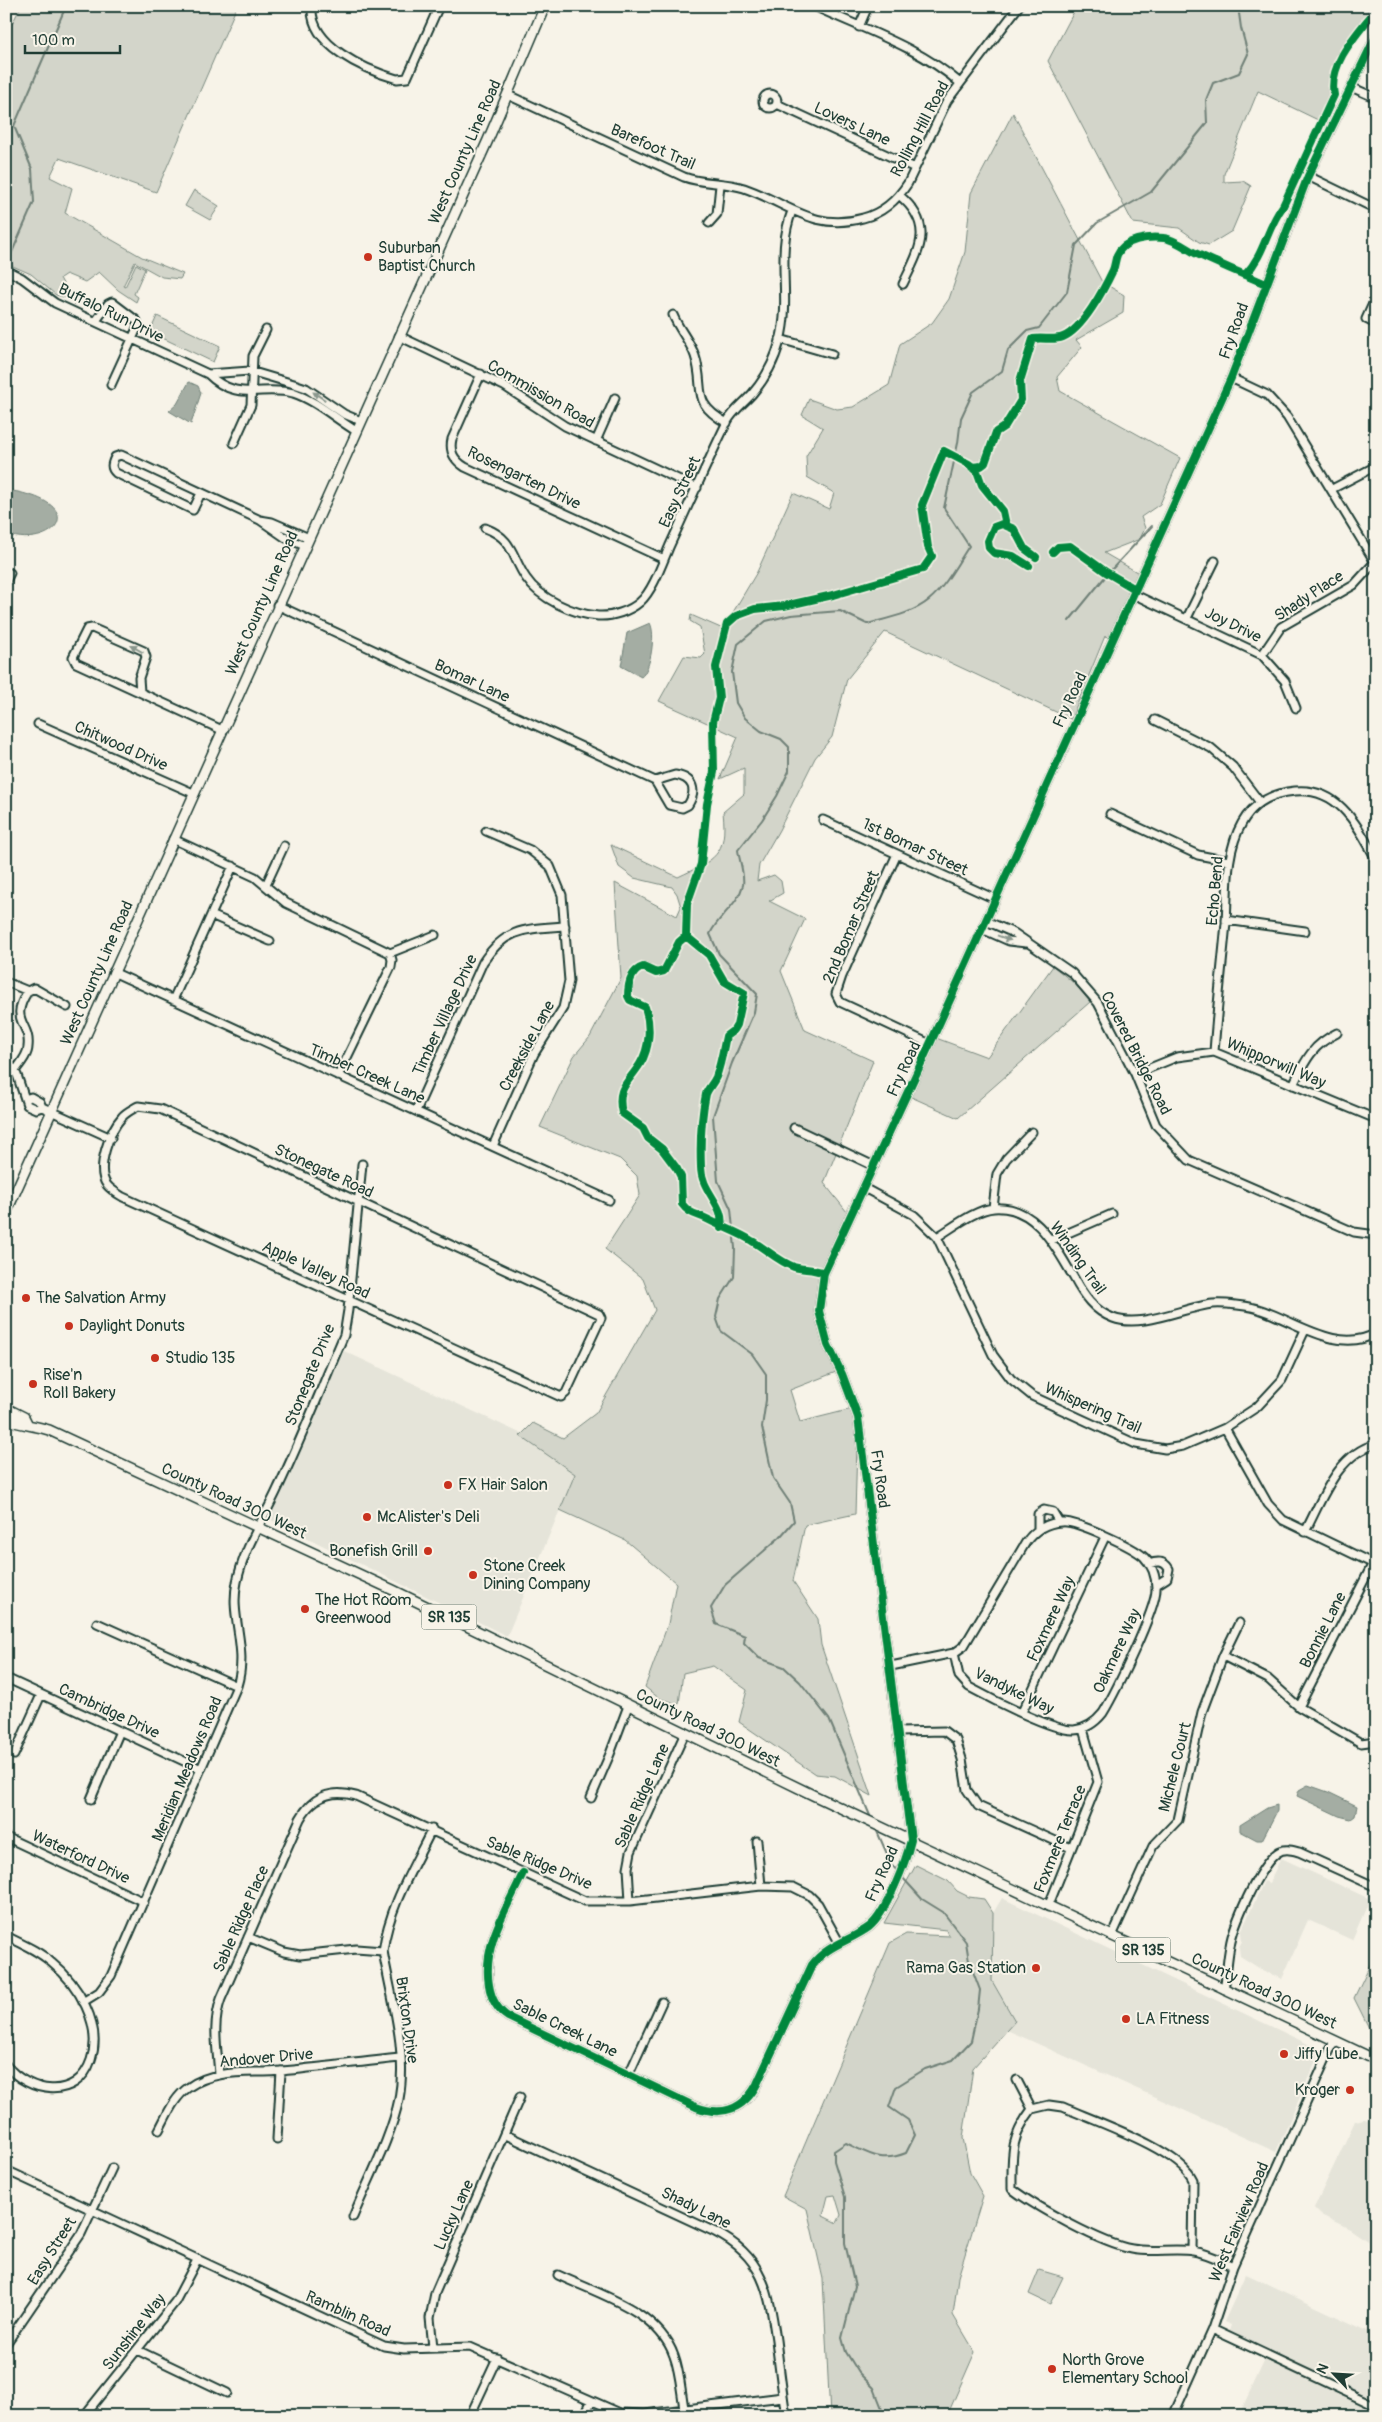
<svg xmlns="http://www.w3.org/2000/svg" width="1382" height="2422" font-family="Pangolin,sans-serif">
  <style>
    .built { fill: #e5e4d9 }
    .green { fill: #d3d5ca; stroke: #79897f; fill-rule: evenodd }
    .water { fill: #a4ada3; stroke: #6f8077 }
    .lines { fill: none; stroke-linecap: round; stroke-linejoin: round }
    .stream { stroke: #6f8077; stroke-width: 2 }
    .minor-casing { stroke: #1f3d34; stroke-width: 11 }
    .major-casing { stroke: #1f3d34; stroke-width: 12 }
    .minor { stroke: #f7f3e8; stroke-width: 7 }
    .major { stroke: #f7f3e8; stroke-width: 9 }
    .cycleway-casing { stroke: #f7f3e8; stroke-width: 11 }
    .cycleway { stroke: #00873e; stroke-width: 8 }
    .oneway { fill: #8b988e }
    .poi-dot { fill: #c8321e; stroke: #f7f3e8; stroke-width: 2 }
    .labels { text-anchor: middle; dominant-baseline: central; stroke-width: 4; stroke-linejoin: round; paint-order: stroke }
    .shield { fill: #f7f3e8; stroke: #60746a; stroke-width: 1 }
    .shield-label { font-size: 15px; font-weight: bold; fill: #1f3d34 }
    .street-label { font-size: 16px; fill: #1f3d34; stroke: #f7f3e8 }
    .poi-label { font-size: 16px; fill: #1f3d34; stroke: #f7f3e8; text-anchor: start }
  </style>
  <rect width="100%" height="100%" fill="#f7f3e8"/>
  <filter id="ink" filterUnits="userSpaceOnUse"><feTurbulence type="fractalNoise" baseFrequency=".02" numOctaves="2"/><feDisplacementMap in="SourceGraphic" scale="10" xChannelSelector="R" yChannelSelector="G"/><feConvolveMatrix kernelMatrix="1 2 1 2 8 2 1 2 1" color-interpolation-filters="sRGB"/></filter>
  <g filter="url(#ink)">
    <path class="built" d="M344 1351 522 1434 521 1436 575 1474 507 1636 271 1520 270 1513Z
      M1281 1858 1370 1899 1352 1940 1308 1920 1282 1979 1262 1970 1240 1956 1239 1947 1242 1941 1241 1932 1264 1881 1269 1883Z
      M1002 1898 1310 2045 1317 2050V2058L1276 2152 1007 2030 1015 2021 992 1981 993 1913Z
      M1376 2114V2247L1350 2229 1321 2215 1314 2208 1355 2121 1364 2119 1373 2121Z
      M1246 2274 1376 2335V2416L1239 2415 1269 2350 1229 2331 1231 2325 1224 2322Z"/>
    <path class="green" d="M21 6H237L156 192 59 158 50 177 72 188 65 213 142 257 183 274 180 279 162 277 135 262 123 286 125 287 136 264 145 269 134 294 138 297 136 302 118 290 99 272 85 282 66 274 60 278 71 299 56 295 31 274 6 263V166L9 138 6 136V36Z
      M1077 6H1371L1339 58 1329 81 1331 94 1318 120 1258 91 1224 174V182L1243 181 1251 186 1232 231 1209 245 1199 242 1179 228 1133 223 1048 61Z
      M1013 113 1102 282 1124 295 1123 313 1076 340 1082 347 1057 377 1060 391 1180 458 1160 504 1141 517 1145 528 1140 539 1104 553 1142 575 1113 639 1105 636 1071 719 885 632 847 679 832 737 815 758 779 830 759 865 757 881 774 875 781 881 783 893 769 901 805 919 781 971 805 1030 873 1061 824 1183 847 1212 844 1219 848 1221 824 1273 819 1311 842 1374 836 1372 790 1390 800 1422 852 1409 857 1445 855 1514 805 1525 793 1581 818 1619 821 1645 872 1796 835 1776 815 1774 739 1722 747 1690 713 1666 683 1673 679 1704 660 1699 645 1687 668 1624 676 1583 625 1540 560 1510 575 1474 520 1436 533 1423 563 1438 596 1413 655 1310 643 1279 605 1249 640 1195 637 1176 620 1159 540 1127 574 1056 590 1037 621 978 615 883 677 916 681 907 677 894 672 887 634 878 619 867 611 845 678 877C714 860 728 856 723 812L744 794V768L720 779 738 737 659 701 684 656 701 658 705 654 700 627 690 621 691 615 723 629 757 572 793 493 829 509 834 493 807 477 806 456 823 428 802 415 809 399 837 409 853 407 889 385 900 344 932 323 949 299 965 252 971 193Z
      M194 190 219 206 210 220 185 206Z
      M157 316 220 346 213 362 150 332Z
      M1053 966 1075 984 1090 1002 958 1118 909 1096 936 1038 987 1057Z
      M916 1865 948 1881 957 1891 969 1897 984 1899 993 1913 992 1981 1015 2021 973 2068 963 2138 970 2173 983 2196 958 2277 953 2315 975 2352 947 2416H830L823 2279 807 2209 783 2196 890 1943 906 1934 950 1936 946 1930 884 1923ZM835 2195 841 2215 837 2223 823 2216 828 2196Z
      M1376 1952V2042L1354 1998Z
      M1039 2270 1063 2277 1050 2304 1029 2294Z"/>
    <path class="water" d="M189 382 198 386 201 393 191 424 169 411 177 404Z
      M6 491C15 490 25 494 33 496 85 514 47 549 6 534Z
      M650 623C656 633 651 670 641 677L621 666 627 633Z
      M1308 1785 1328 1792 1357 1806 1355 1816 1351 1819 1339 1816 1297 1796 1299 1790Z
      M1277 1805V1811L1262 1840H1257L1240 1831V1825L1267 1808Z"/>
    <g class="lines">
      <path class="stream" d="M6 266 34 202 32 169 14 126 66 6
        M1112 569 1152 526
        M1069 621 1105 577
        M871 1818 829 1719 800 1682 784 1667 759 1658 744 1643 745 1636 716 1624 711 1608 725 1585 780 1537 794 1521 790 1503 773 1478 762 1427 766 1400V1374L752 1354 721 1331 716 1317 720 1299 734 1277 735 1248 731 1209 718 1181 713 1116 732 1063 754 1012 757 994 719 954 710 934C718 916 738 905 743 885 745 875 739 859 738 850L762 820 777 796 789 771V747L781 739 761 731 745 718 736 703 732 672 738 644 766 621 791 615 840 611 867 624C888 618 912 614 929 600 946 586 957 564 969 546L944 508 958 443 961 418 973 392 1002 371 1008 350 1027 331 1039 328 1067 292 1076 245 1097 223 1151 192 1207 123 1206 100 1213 83 1239 73 1248 54 1241 28 1238 6
        M876 1829 892 1865 899 1873
        M885 2416 874 2388 859 2373 846 2352 842 2338 855 2286 845 2243V2197L834 2161V2151L846 2143C870 2154 881 2163 906 2153L915 2135 908 2120 889 2107 896 2087 925 2069 953 2060 971 2041 978 2009 980 1990 969 1961 966 1942 943 1912 922 1899 902 1877"/>
      <defs>
        <path id="minor" d="M312 6C309 46 366 70 397 79L407 78 439 6
          M814 6C863 29 919 47 960 83
          M859 27 868 6
          M1351 87 1376 98
          M763 101a7 7 0 1 1 14 0a7 7 0 1 1-14 0Z
          M508 95 684 177C703 184 724 182 744 188 788 203 813 232 863 218 883 213 897 200 908 183L947 101 1019 6
          M777 104 915 168
          M1308 176 1376 209
          M899 195C935 225 920 249 903 284
          M709 223 717 214 720 185
          M6 270 22 278 55 303 208 374C237 403 262 385 293 393 315 400 336 419 356 431
          M1376 297 1366 319 1376 324
          M673 315C679 330 690 341 695 356 706 389 689 402 727 423
          M96 321 108 304 112 302 137 321 138 326 111 385
          M399 336 504 386 565 426 697 488
          M780 339 832 354
          M208 374 250 371 294 384 306 388 344 414 361 421
          M481 374 452 439C449 452 454 460 465 467L664 559
          M1231 378 1267 395 1287 417 1376 564
          M596 441 615 398
          M234 443 251 405 253 356 266 330
          M1332 489 1376 466
          M201 493 193 510 116 473C110 468 112 463 115 457L121 455 260 520 286 538 305 546
          M260 520 272 522 309 538
          M485 528C514 539 511 556 526 578 540 599 573 614 598 616 612 617 630 611 640 602 653 591 663 561 670 545 689 504 707 463 727 422 733 411 744 403 752 394 765 379 775 360 780 341 792 296 775 255 792 211
          M6 581 10 573
          M1133 594 1262 655 1285 681 1296 708
          M277 605 655 781
          M1187 618 1215 561
          M1262 655 1281 627 1354 585 1374 563
          M140 692 139 678 146 657 144 651 92 628 87 629 73 657 76 663 222 730
          M1155 720 1211 748 1233 767 1259 801
          M38 724 193 793
          M675 775C694 778 697 791 688 805L682 808 669 805 655 781Z
          M1110 814 1198 855 1229 861
          M823 820 995 899
          M486 831 530 850 550 866 562 895 569 981 563 1008 534 1054 493 1146
          M173 839 255 877 286 903 390 953
          M897 854 842 976 836 994 840 1002 930 1044
          M266 885 284 846
          M211 915 270 941
          M1226 920 1305 931
          M986 921 1014 933 1072 973 1098 1003 1135 1074 1156 1125 1189 1160 1354 1232 1376 1235
          M982 929 1009 941 1026 943
          M390 953 435 935
          M113 972 609 1200
          M6 982 28 991 34 988 67 1007
          M173 1000 233 866
          M1214 1052C1217 1009 1222 966 1226 923 1228 890 1225 853 1242 823 1253 803 1273 793 1295 791 1339 787 1357 825 1376 859
          M6 1059 17 1075 27 1105 36 1109 42 1107 111 1138
          M15 1071C20 1064 28 1055 28 1047 31 1022 8 1022 28 991
          M1135 1074 1177 1057 1214 1052 1376 1119
          M338 1076 391 967 392 960 390 953
          M1293 1085C1305 1061 1312 1045 1337 1033
          M25 1099 31 1097 40 1102 42 1107
          M138 1106 160 1109 599 1314 601 1318 566 1393 561 1397 123 1197C118 1194 111 1190 107 1185 95 1169 110 1130 122 1117 126 1112 133 1109 138 1106Z
          M416 1111 483 962C506 927 527 929 565 926
          M794 1128 874 1166
          M864 1188 914 1215 937 1237 993 1355 1011 1379 1032 1396 1136 1444 1165 1449 1183 1446 1225 1428 1257 1407 1282 1380 1305 1330
          M993 1208 997 1174 1006 1159 1032 1132
          M937 1237C952 1228 976 1209 994 1208 1036 1205 1056 1248 1074 1278 1083 1295 1094 1311 1113 1318 1142 1329 1184 1307 1213 1304 1223 1303 1252 1306 1261 1310 1295 1321 1339 1355 1376 1333
          M1052 1240 1112 1214
          M1225 1428 1268 1504 1283 1520 1376 1565
          M1038 1529V1514L1044 1510 1053 1512 1059 1522
          M1305 1532C1322 1500 1337 1454 1376 1444
          M1149 1564C1157 1561 1164 1560 1169 1569L1167 1578 1156 1585
          M97 1623 237 1686
          M1223 1656 1268 1679 1299 1707 1361 1743 1376 1741
          M891 1666 954 1653 964 1646 1026 1542C1034 1531 1046 1523 1061 1522 1076 1520 1133 1547 1144 1557 1152 1565 1156 1577 1156 1588 1157 1608 1115 1693 1103 1713 1095 1723 1086 1729 1074 1730 1053 1731 989 1698 969 1687L959 1676 954 1653
          M6 1678 201 1769
          M1299 1707 1372 1565
          M1022 1712 1105 1537
          M899 1732 944 1731 956 1740 962 1759 967 1790 978 1806 1071 1848
          M14 1755 41 1695
          M591 1798 610 1754 628 1706
          M91 1799 120 1731
          M6 1837 144 1902
          M757 1841 761 1886
          M523 1873C507 1909 482 1944 489 1985 491 1998 496 2009 508 2017L696 2107C723 2117 744 2109 757 2084L812 1965C827 1945 850 1941 869 1927 886 1914 906 1861 911 1840L858 1417 842 1374 828 1345 819 1311 824 1273 930 1044 1231 378 1308 176 1376 36
          M630 1901 628 1868 631 1852 685 1733
          M1048 1907 1098 1782 1083 1729
          M6 1936C22 1944 39 1951 52 1963 78 1984 103 2025 91 2060 77 2102 28 2093 6 2065
          M1112 1936 1153 1846 1178 1820 1202 1712 1223 1656 1239 1623
          M248 1937 284 1952 300 1955 356 1949 383 1951
          M1224 1989C1227 1974 1227 1961 1230 1946 1233 1925 1259 1866 1277 1853 1284 1848 1291 1850 1299 1852L1376 1887
          M83 2002 99 1992 111 1976 237 1686C249 1648 229 1617 237 1582 244 1547 264 1519 278 1488 302 1438 322 1386 344 1335L348 1310 362 1164
          M219 2074C217 2048 212 2024 221 1999L300 1819C312 1797 331 1789 356 1796L585 1901H630L761 1886 793 1887 809 1895 818 1904 839 1942
          M629 2074 662 2002
          M1017 2080 1032 2109
          M1032 2109C1010 2138 1012 2154 1012 2189 1036 2207 1102 2244 1132 2249 1152 2253 1173 2248 1193 2251 1208 2253 1220 2260 1233 2266
          M1032 2109 1049 2105 1063 2107C1095 2121 1180 2150 1193 2180L1192 2251
          M159 2130C167 2115 174 2097 189 2087 216 2068 251 2074 282 2071 322 2067 361 2062 400 2058
          M504 2134 715 2232C763 2256 769 2291 776 2340 779 2365 782 2390 786 2416
          M277 2139 281 2071
          M6 2170 384 2346 404 2349 470 2347 620 2413 645 2414 783 2397
          M353 2217C368 2180 391 2138 399 2099 408 2051 391 1998 383 1951 389 1907 413 1868 432 1829
          M558 2275C598 2294 658 2310 674 2356 680 2372 681 2391 684 2408
          M1212 2329 1376 2406
          M6 2344 81 2234 112 2168
          M433 2347 430 2318 435 2293 520 2097
          M137 2350 227 2393
          M84 2416 175 2302 197 2260
          M470 2416 497 2358
          M584 2416 591 2402
          M1173 2416 1212 2329 1233 2266 1334 2041"/>
        <path id="major" d="M6 1213 488 140 545 6
          M6 1408 24 1417 27 1423
          M6 1419C20 1425 34 1425 49 1430L393 1590 813 1795 1376 2060"/>
      </defs>
      <use href="#minor" class="minor-casing"/>
      <use href="#major" class="major-casing"/>
      <use href="#minor" class="minor"/>
      <use href="#major" class="major"/>
      <defs>
        <path id="cycleway" d="M1245 275C1265 254 1266 229 1283 206L1334 95C1328 66 1354 37 1371 16
          M972 467 981 466 985 463 996 432 1005 426 1021 400 1020 381 1033 339C1043 337 1053 341 1063 337 1083 329 1104 289 1113 270 1115 265 1115 260 1117 255 1124 239 1148 236 1164 238 1174 239 1186 248 1195 253 1219 264 1242 274 1266 284
          M1053 552 1058 547 1070 546 1106 572 1135 589
          M1029 566 1013 556 994 553 989 548 988 541 994 527 1002 524 1014 529 1024 548 1036 557
          M686 936 687 904 701 864 707 804 714 772 713 722 719 698 716 667 727 624 736 616 755 609 784 606 833 595 923 569 932 556 928 547 922 505 944 451 969 464 977 471 982 485 1003 511 1006 525
          M721 1228C726 1205 701 1192 701 1167 700 1143 701 1118 706 1094 708 1088 713 1084 716 1077 721 1064 723 1050 726 1036L734 1030 737 1025 744 993 724 981 709 955 686 936 679 942 664 971 656 973 643 967C631 971 628 984 628 996L630 1000 645 1007C651 1025 650 1048 640 1064 628 1083 616 1088 622 1113L643 1128 648 1138 662 1149 677 1169 681 1177 682 1204C689 1214 697 1214 707 1219 722 1227 738 1232 752 1241 766 1249 778 1261 794 1267 804 1270 812 1268 824 1273
          M523 1873C507 1909 482 1944 489 1985 491 1998 496 2009 508 2017L696 2107C723 2117 744 2109 757 2084L812 1965C827 1945 850 1941 869 1927 886 1914 906 1861 911 1840L858 1417 842 1374 828 1345 819 1311 824 1273 930 1044 1231 378 1308 176 1376 36"/>
      </defs>
      <use href="#cycleway" class="cycleway-casing"/>
      <use href="#cycleway" class="cycleway"/>
    </g>
    <defs><path id="oneway-solid" d="M-6-.8H1V-3.2L6.5 0L1 3.2V.8H-6Z" transform="scale(1.25)"/></defs>
    <g class="oneway">
      <use href="#oneway-solid" transform="translate(319 396) rotate(-147)"/>
      <use href="#oneway-solid" transform="translate(137 649) rotate(-150)"/>
      <use href="#oneway-solid" transform="translate(1004 938) rotate(20)"/>
    </g>
  </g>
  <g class="poi-dot">
    <circle cx="368" cy="257" r="5"/>
    <circle cx="26" cy="1298" r="5"/>
    <circle cx="69" cy="1326" r="5"/>
    <circle cx="155" cy="1358" r="5"/>
    <circle cx="33" cy="1384" r="5"/>
    <circle cx="448" cy="1485" r="5"/>
    <circle cx="367" cy="1517" r="5"/>
    <circle cx="428" cy="1551" r="5"/>
    <circle cx="473" cy="1575" r="5"/>
    <circle cx="305" cy="1609" r="5"/>
    <circle cx="1036" cy="1968" r="5"/>
    <circle cx="1126" cy="2019" r="5"/>
    <circle cx="1284" cy="2054" r="5"/>
    <circle cx="1350" cy="2090" r="5"/>
    <circle cx="1052" cy="2369" r="5"/>
  </g>
  <g class="labels">
    <g class="shield">
      <rect x="421.5" y="1604.5" width="55" height="25" rx="4"/>
      <rect x="1115.5" y="1937.5" width="55" height="25" rx="4"/>
    </g>
    <g class="shield-label">
      <text x="449" y="1617">SR 135</text>
      <text x="1143" y="1950">SR 135</text>
    </g>
    <g class="street-label">
      <text transform="translate(852 124) rotate(25)">Lovers Lane</text>
      <text transform="translate(920 129) rotate(-62)">Rolling Hill Road</text>
      <text transform="translate(653 147) rotate(24)">Barefoot Trail</text>
      <text transform="translate(465 152) rotate(-66)">West County Line Road</text>
      <text transform="translate(111 313) rotate(26)">Buffalo Run Drive</text>
      <text transform="translate(1234 331) rotate(-70)">Fry Road</text>
      <text transform="translate(541 394) rotate(30)">Commission Road</text>
      <text transform="translate(524 478) rotate(26)">Rosengarten Drive</text>
      <text transform="translate(680 492) rotate(-65)">Easy Street</text>
      <text transform="translate(1309 596) rotate(-33)">Shady Place</text>
      <text transform="translate(262 603) rotate(-66)">West County Line Road</text>
      <text transform="translate(1233 625) rotate(26)">Joy Drive</text>
      <text transform="translate(472 681) rotate(25)">Bomar Lane</text>
      <text transform="translate(1070 700) rotate(-65)">Fry Road</text>
      <text transform="translate(121 746) rotate(24)">Chitwood Drive</text>
      <text transform="translate(915 847) rotate(25)">1st Bomar Street</text>
      <text transform="translate(1215 891) rotate(-85)">Echo Bend</text>
      <text transform="translate(851 927) rotate(-67)">2nd Bomar Street</text>
      <text transform="translate(97 973) rotate(-66)">West County Line Road</text>
      <text transform="translate(445 1015) rotate(-65)">Timber Village Drive</text>
      <text transform="translate(527 1046) rotate(-62)">Creekside Lane</text>
      <text transform="translate(1136 1053) rotate(63)">Covered Bridge Road</text>
      <text transform="translate(1276 1063) rotate(23)">Whipporwill Way</text>
      <text transform="translate(904 1069) rotate(-65)">Fry Road</text>
      <text transform="translate(367 1074) rotate(24)">Timber Creek Lane</text>
      <text transform="translate(324 1171) rotate(25)">Stonegate Road</text>
      <text transform="translate(1078 1258) rotate(55)">Winding Trail</text>
      <text transform="translate(316 1270) rotate(25)">Apple Valley Road</text>
      <text transform="translate(310 1375) rotate(-68)">Stonegate Drive</text>
      <text transform="translate(1093 1408) rotate(24)">Whispering Trail</text>
      <text transform="translate(880 1479) rotate(82)">Fry Road</text>
      <text transform="translate(234 1501) rotate(25)">County Road 300 West</text>
      <text transform="translate(1051 1619) rotate(-65)">Foxmere Way</text>
      <text transform="translate(1323 1630) rotate(-63)">Bonnie Lane</text>
      <text transform="translate(1117 1651) rotate(-65)">Oakmere Way</text>
      <text transform="translate(1014 1691) rotate(26)">Vandyke Way</text>
      <text transform="translate(109 1711) rotate(25)">Cambridge Drive</text>
      <text transform="translate(708 1728) rotate(26)">County Road 300 West</text>
      <text transform="translate(1175 1767) rotate(-76)">Michele Court</text>
      <text transform="translate(187 1769) rotate(-67)">Meridian Meadows Road</text>
      <text transform="translate(642 1796) rotate(-66)">Sable Ridge Lane</text>
      <text transform="translate(1060 1839) rotate(-68)">Foxmere Terrace</text>
      <text transform="translate(81 1857) rotate(25)">Waterford Drive</text>
      <text transform="translate(539 1863) rotate(23)">Sable Ridge Drive</text>
      <text transform="translate(882 1874) rotate(-66)">Fry Road</text>
      <text transform="translate(241 1919) rotate(-66)">Sable Ridge Place</text>
      <text transform="translate(1264 1991) rotate(25)">County Road 300 West</text>
      <text transform="translate(407 2020) rotate(82)">Brixton Drive</text>
      <text transform="translate(565 2028) rotate(26)">Sable Creek Lane</text>
      <text transform="translate(266 2058) rotate(-5)">Andover Drive</text>
      <text transform="translate(696 2208) rotate(26)">Shady Lane</text>
      <text transform="translate(454 2215) rotate(-66)">Lucky Lane</text>
      <text transform="translate(1239 2222) rotate(-67)">West Fairview Road</text>
      <text transform="translate(52 2251) rotate(-58)">Easy Street</text>
      <text transform="translate(348 2314) rotate(24)">Ramblin Road</text>
      <text transform="translate(134 2332) rotate(-52)">Sunshine Way</text>
    </g>
    <g class="poi-label">
      <text x="378" y="248">Suburban<tspan x="378" dy="18">Baptist Church</tspan></text>
      <text x="36" y="1298">The Salvation Army</text>
      <text x="79" y="1326">Daylight Donuts</text>
      <text x="165" y="1358">Studio 135</text>
      <text x="43" y="1375">Rise'n<tspan x="43" dy="18">Roll Bakery</tspan></text>
      <text x="458" y="1485">FX Hair Salon</text>
      <text x="377" y="1517">McAlister's Deli</text>
      <text x="418" y="1551" text-anchor="end">Bonefish Grill</text>
      <text x="483" y="1566">Stone Creek<tspan x="483" dy="18">Dining Company</tspan></text>
      <text x="315" y="1600">The Hot Room<tspan x="315" dy="18">Greenwood</tspan></text>
      <text x="1026" y="1968" text-anchor="end">Rama Gas Station</text>
      <text x="1136" y="2019">LA Fitness</text>
      <text x="1294" y="2054">Jiffy Lube</text>
      <text x="1340" y="2090" text-anchor="end">Kroger</text>
      <text x="1062" y="2360">North Grove<tspan x="1062" dy="18">Elementary School</tspan></text>
    </g>
  </g>
  <rect width="1382" height="2422" fill="none" stroke="#f7f3e8" stroke-width="25"/>
  <rect x="12" y="12" width="1357" height="2397" fill="none" stroke="#1f3d34" stroke-width="2" filter="url(#ink)"/>
  <g transform="translate(1334 2374) rotate(295)" stroke="#f7f3e8" stroke-width="4" paint-order="stroke">
  <path d="M0-4L9 19L0 12L-9 19Z" fill="#1f3d34"/>
  <text y="-8" font-size="14" font-weight="bold" text-anchor="middle" fill="#1f3d34">N</text>
  </g>
  <path d="M25 45v8h95v-8" fill="none" stroke="#1f3d34" stroke-width="2.5"/>
  <text x="32" y="45" font-size="15" fill="#1f3d34" stroke="#f7f3e8" stroke-width="4" paint-order="stroke">100 m</text>
</svg>
